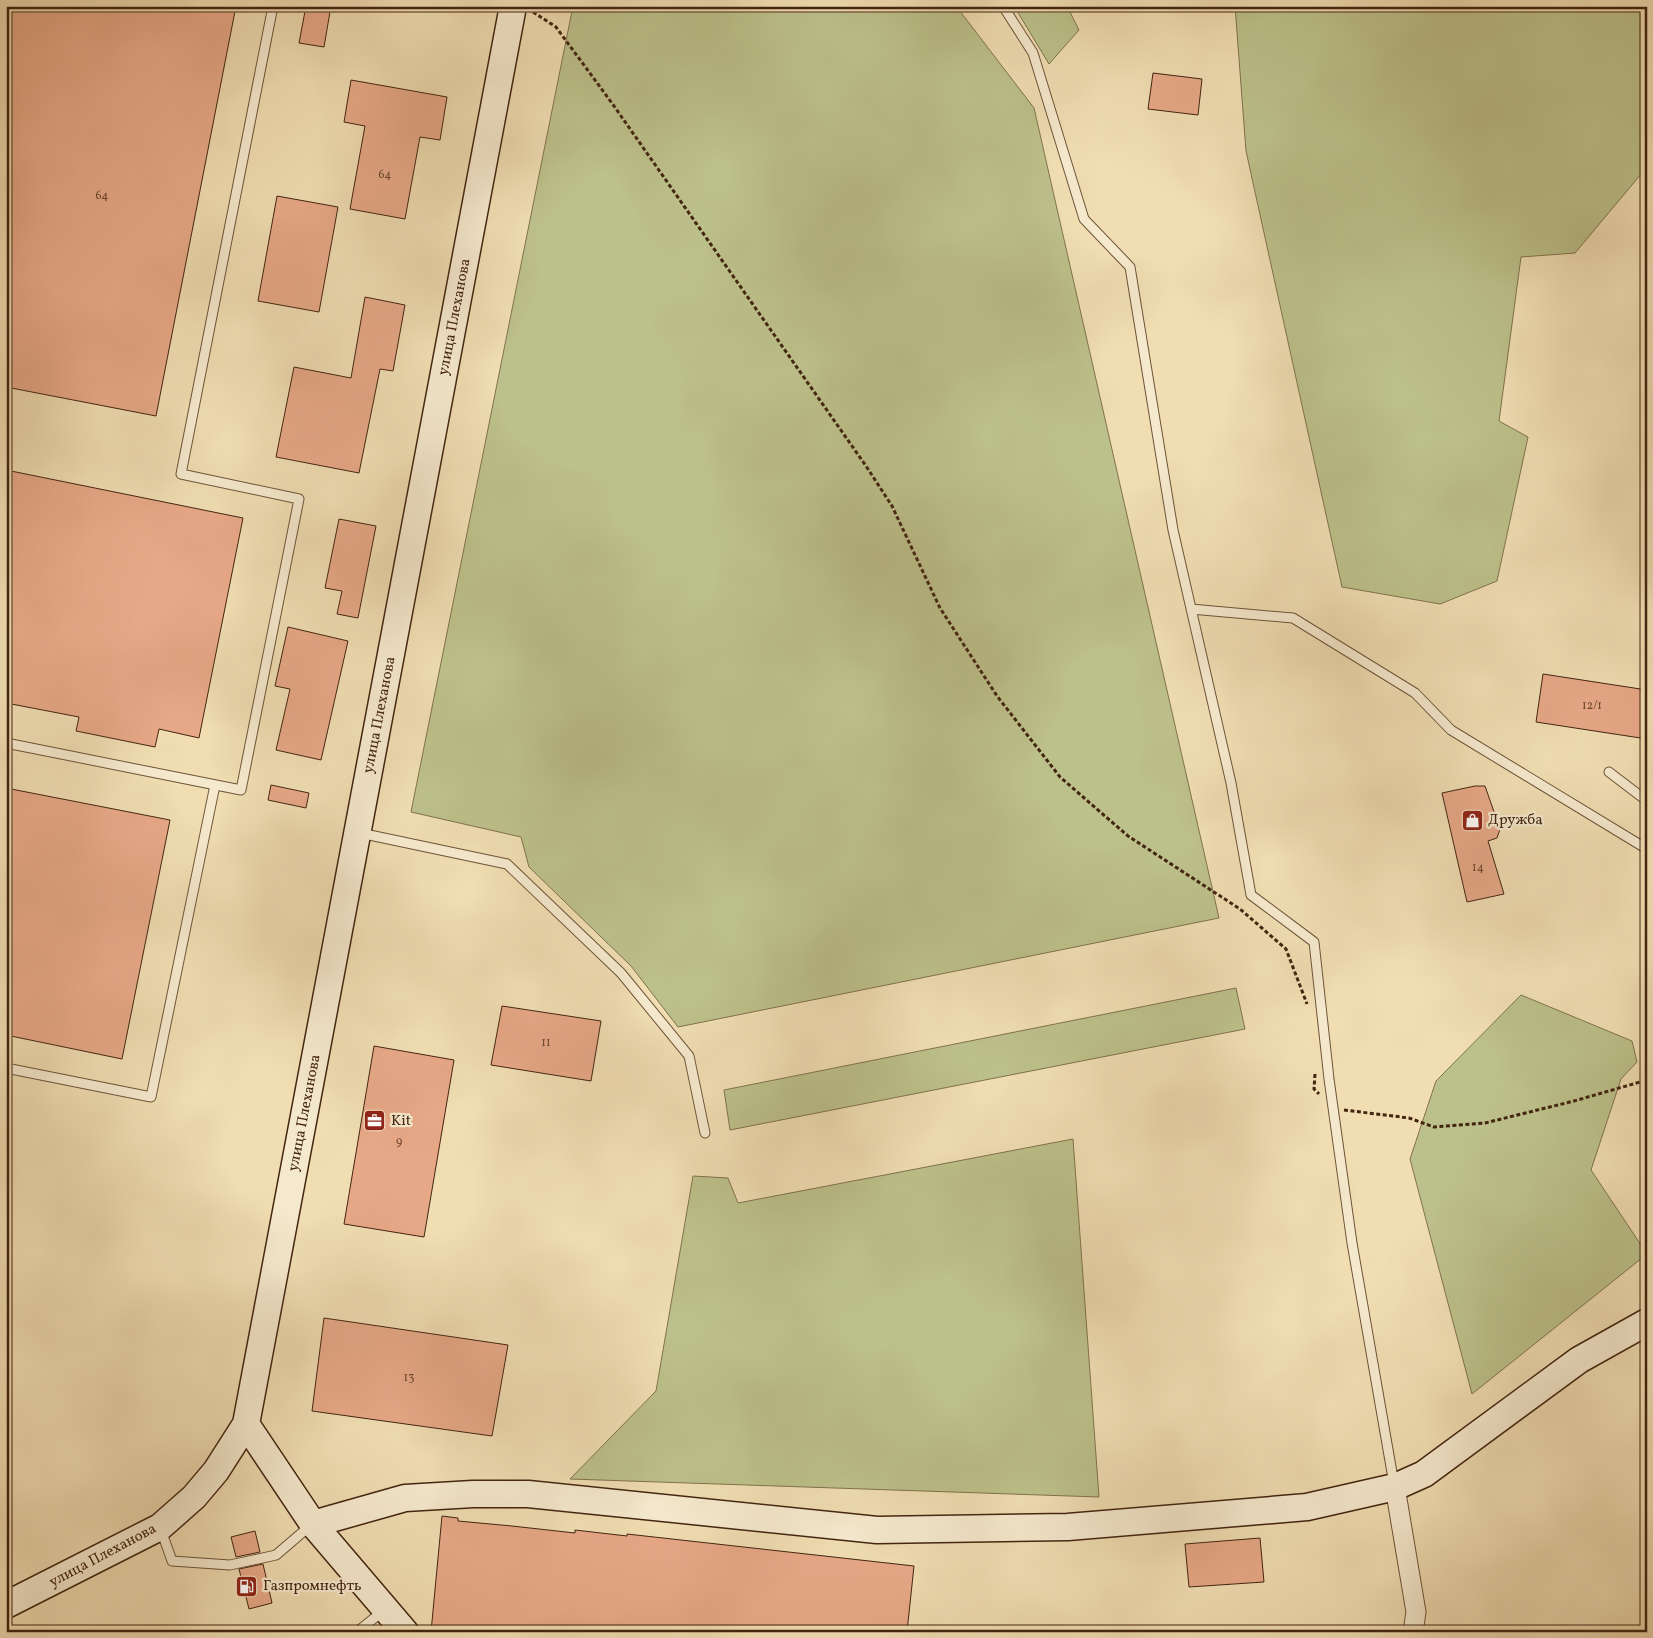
<svg xmlns="http://www.w3.org/2000/svg" width="1653" height="1638" font-family="Vollkorn,serif">
  <style>
    .green { fill: #bcc08a; stroke: #80724d }
    .building { fill: #e7a887; stroke: #432510 }
    .lines { fill: none; stroke-linecap: round; stroke-linejoin: round }
    .lane-casing { stroke: #6e5338; stroke-width: 11 }
    .street-casing { stroke: #6e5338; stroke-width: 21 }
    .secondary-casing { stroke: #432510; stroke-width: 29 }
    .path { stroke: #432510; stroke-width: 3; stroke-dasharray: 4 2.5; stroke-linecap: butt }
    .lane { stroke: #f5e9cd; stroke-width: 9 }
    .street { stroke: #f5e9cd; stroke-width: 19 }
    .secondary { stroke: #f5e9cd; stroke-width: 26 }
    .labels { text-anchor: middle; dominant-baseline: central; stroke-width: 4.5; stroke-linejoin: round; paint-order: stroke }
    .number-label { font-size: 12px; fill: #6c462e }
    .street-label { font-size: 15px; fill: #432510; stroke: #f5e9cd }
    .poi-label { font-size: 15px; fill: #432510; stroke: #f5e9cd; text-anchor: start }
  </style>
  <rect width="100%" height="100%" fill="#f0ddb2"/>
  <filter id="stains"><feTurbulence type="fractalNoise" baseFrequency=".004" numOctaves="4"/><feColorMatrix values="0 0 0 0 .2 0 0 0 0 .09 0 0 0 0 .02 0 0 0 .5 -.17"/></filter>
  <radialGradient id="worn" r=".72"><stop offset=".6" stop-color="#630" stop-opacity="0"/><stop offset="1" stop-color="#630" stop-opacity=".3"/></radialGradient>
  <path class="green" d="M573 6H956L1034 108 1219 918 678 1027 631 966 529 867 521 837 411 812Z
    M1014 6H1067L1079 30 1049 64Z
    M1235 6H1647V167L1575 253 1521 257 1499 421 1528 437 1497 581 1440 604 1342 587 1246 151Z
    M1236 988 1245 1029 730 1130 724 1090Z
    M1521 995 1632 1041 1637 1062 1621 1079 1591 1170 1647 1254 1472 1394 1410 1159 1436 1081Z
    M1073 1139 1099 1497 570 1479 656 1391 693 1176 728 1178 738 1203Z"/>
  <path class="building" d="M6 6H236L156 416 6 387Z
    M306 6H331L324 47 299 43Z
    M1153 73 1202 79 1198 115 1148 109Z
    M351 80 447 97 440 140 420 137 405 219 350 209 365 126 344 122Z
    M277 196 338 207 319 312 258 301Z
    M365 297 405 305 393 371 380 369 359 473 276 457 294 367 351 378Z
    M6 470 243 518 199 738 159 729 155 747 76 731 79 717 6 703Z
    M339 519 376 526 358 618 337 614 342 591 325 588Z
    M288 627 348 641 321 760 276 750 290 689 275 686Z
    M1543 674 1647 690V739L1536 722Z
    M271 785 309 793 306 808 268 800Z
    M1475 786H1485L1500 829 1497 838 1488 841 1504 894 1467 902 1442 793Z
    M6 788 170 820 122 1059 6 1035Z
    M502 1006 601 1021 591 1081 491 1065Z
    M374 1046 454 1060 424 1237 344 1224Z
    M324 1318 508 1345 492 1436 312 1411Z
    M442 1516 458 1518V1521L512 1526 575 1533V1530L627 1536V1534L914 1566 907 1632H431Z
    M255 1531 260 1552 236 1557 231 1537Z
    M1260 1538 1264 1582 1189 1587 1185 1544Z
    M263 1564 272 1603 249 1609 239 1569Z"/>
  <g class="lines">
    <defs>
      <path id="lane" d="M1003 6 1033 53 1084 219 1130 267 1173 530 1231 783 1251 895 1314 942 1329 1079 1352 1243 1394 1484
        M1191 609 1293 618 1415 693 1451 730 1647 849
        M6 743 241 790 299 499 181 474 273 6
        M1609 772 1647 801
        M360 833 507 864 621 973 689 1056 705 1133
        M6 1068 151 1097 215 785
        M161 1530 172 1561 230 1565 276 1555 311 1525
        M357 1632 383 1611"/>
      <path id="street" d="M1395 1487 1416 1612 1413 1632"/>
      <path id="secondary" d="M246 1424 313 1524 405 1632
        M313 1524 405 1498 473 1494H528L877 1530 1068 1527 1307 1507 1395 1487 1424 1474 1579 1360 1647 1322
        M6 1605 160 1527 194 1497 216 1471 246 1424 513 6"/>
    </defs>
    <use href="#lane" class="lane-casing"/>
    <use href="#street" class="street-casing"/>
    <use href="#secondary" class="secondary-casing"/>
    <path class="path" d="M533 12 556 27 614 106 866 466 892 506 940 608 997 696 1060 777 1128 836 1240 909 1286 949 1307 1004
      M1315 1074 1314 1089 1319 1094
      M1344 1110 1409 1118 1434 1127 1485 1123 1574 1101 1647 1080"/>
    <use href="#lane" class="lane"/>
    <use href="#street" class="street"/>
    <use href="#secondary" class="secondary"/>
  </g>
  <defs>
    <symbol id="shop-square" viewBox="-11 -11 22 22"><rect x="-9" y="-9" width="18" height="18" rx="4" fill="#8f2418" stroke="#f5e9cd"/><path d="M-5-2.5h2.3a2.7 3.5 0 0 1 5.4 0H5L5.5 6h-11ZM-1.5-2.5h3a1.5 2.3 0 0 0-3 0Z" fill="#fff"/></symbol>
    <symbol id="office-square" viewBox="-11 -11 22 22"><rect x="-9" y="-9" width="18" height="18" rx="4" fill="#8f2418" stroke="#f5e9cd"/><path d="M-6-3h4V-5.5h4V-3h4V5H-6ZM-1-4.5V-3h2v-1.5ZM-6 0V1H6V0Z" fill="#fff"/></symbol>
    <symbol id="fuel-square" viewBox="-11 -11 22 22"><rect x="-9" y="-9" width="18" height="18" rx="4" fill="#8f2418" stroke="#f5e9cd"/><path d="M-5.5-6h7V0h2V4h1.3V-2.5L3-4.5l.8-.8L6-3V5H2.5V1h-1V6h-7ZM-4.2-4.7v3.2H.2V-4.7Z" fill="#fff"/></symbol>
  </defs>
  <g fill-rule="evenodd">
    <use href="#shop-square" x="1460" y="808" width="25" height="25"/>
    <use href="#office-square" x="362" y="1108" width="25" height="25"/>
    <use href="#fuel-square" x="234" y="1574" width="25" height="25"/>
  </g>
  <g class="labels">
    <g class="number-label">
      <text x="385" y="175">64</text>
      <text x="102" y="196">64</text>
      <text x="1592" y="706">12/1</text>
      <text x="1478" y="868">14</text>
      <text x="546" y="1043">11</text>
      <text x="399" y="1142">9</text>
      <text x="409" y="1378">13</text>
    </g>
    <g class="street-label">
      <text transform="translate(455 317) rotate(-79)">улица Плеханова</text>
      <text transform="translate(380 715) rotate(-79)">улица Плеханова</text>
      <text transform="translate(305 1113) rotate(-79)">улица Плеханова</text>
      <text transform="translate(103 1556) rotate(-28)">улица Плеханова</text>
    </g>
    <g class="poi-label">
      <text x="1488" y="820">Дружба</text>
      <text x="391" y="1121">Kit</text>
      <text x="263" y="1586">Газпромнефть</text>
    </g>
  </g>
  <rect width="1653" height="1638" fill="none" stroke="#f0ddb2" stroke-width="25"/>
  <rect x="8" y="8" width="1638" height="1623" fill="none" stroke="#432510" stroke-width="2.5"/>
  <rect x="12" y="12" width="1628" height="1613" fill="none" stroke="#432510"/>
  <rect width="100%" height="100%" filter="url(#stains)"/>
  <rect width="100%" height="100%" fill="url(#worn)"/>
</svg>
